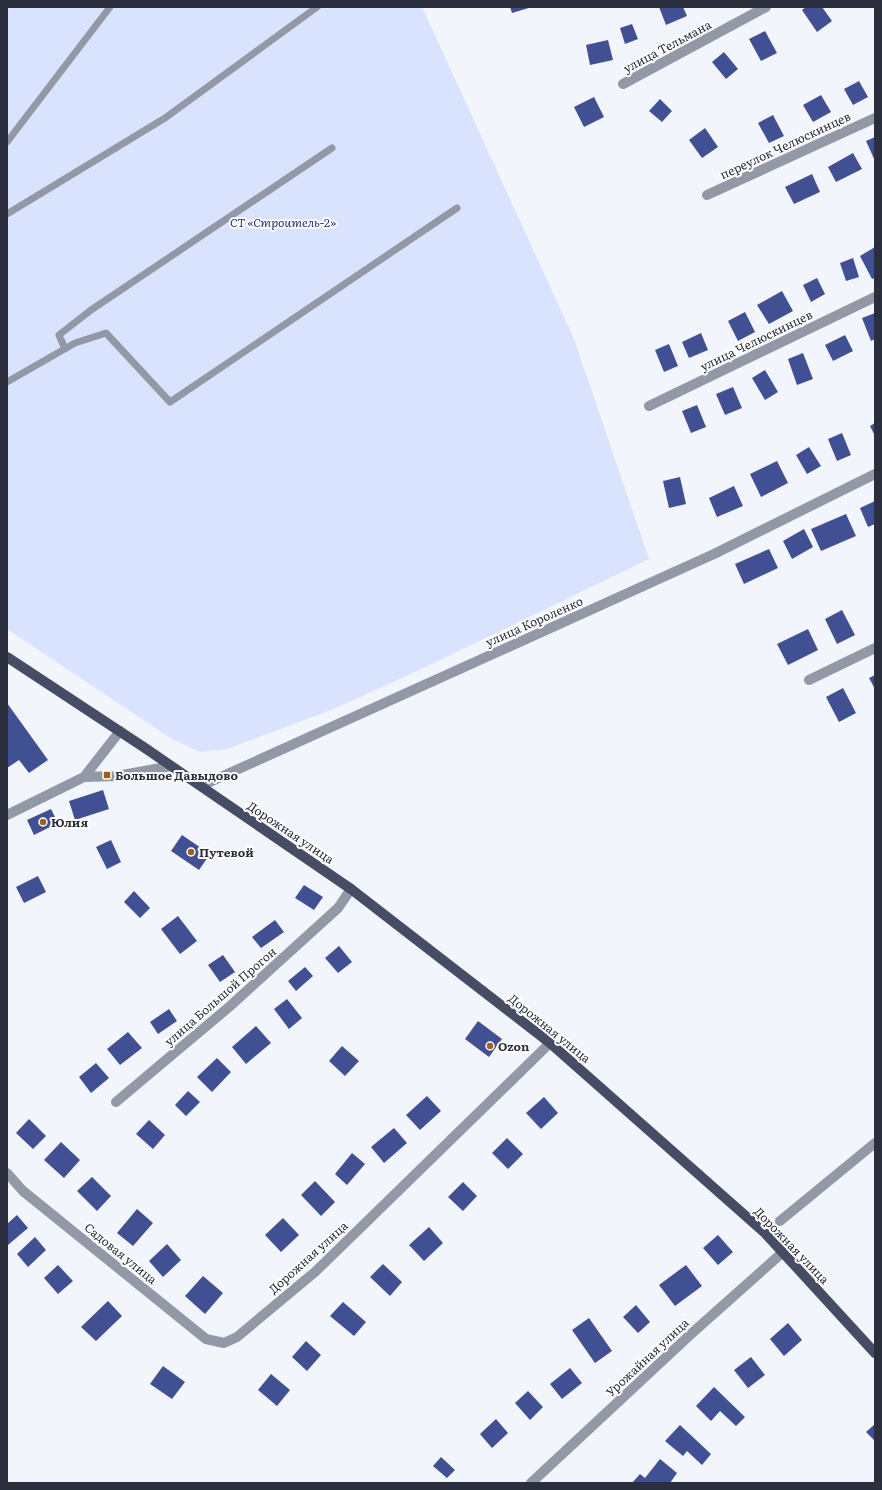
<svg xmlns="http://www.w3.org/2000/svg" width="882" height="1490" font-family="Literata,serif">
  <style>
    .green { fill: #dae3fd }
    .building { fill: #415093 }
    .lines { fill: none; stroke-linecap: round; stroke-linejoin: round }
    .service { stroke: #9398a6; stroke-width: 7 }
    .minor { stroke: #9398a6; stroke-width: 10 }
    .tertiary { stroke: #9398a6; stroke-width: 10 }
    .primary { stroke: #454c64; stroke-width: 10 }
    .poi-dot { fill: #9d6023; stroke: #fff; stroke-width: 1.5 }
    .labels { text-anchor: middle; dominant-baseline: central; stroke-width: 4; stroke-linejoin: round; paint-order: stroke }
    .street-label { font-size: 12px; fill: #2b2f3d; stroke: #fff }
    .park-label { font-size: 12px; font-style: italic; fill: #263085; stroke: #fff }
    .poi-label { font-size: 12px; font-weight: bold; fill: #2b2f3d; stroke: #fff; text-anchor: start }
  </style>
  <rect width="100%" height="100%" fill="#f3f5fd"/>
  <path class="green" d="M7 7H422L574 339 649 559 411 674 331 710 227 749 200 752 172 739 7 629Z"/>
  <path class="building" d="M510 7H532L512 13Z
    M659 7H683L687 16 666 25Z
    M806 7H822L832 21 817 32 802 10Z
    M632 24 638 39 625 44 620 28Z
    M765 31 777 53 761 61 749 39Z
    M608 40 613 60 590 65 586 45Z
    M724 52 738 69 726 79 712 62Z
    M859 81 868 97 853 105 844 89Z
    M821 95 831 112 813 122 803 105Z
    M594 97 604 117 584 127 574 107Z
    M660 99 672 111 662 122 649 111Z
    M773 115 784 136 769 143 758 123Z
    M705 128 718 147 702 158 689 140Z
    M875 137V161L866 141Z
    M853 153 862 169 836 182 828 167Z
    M812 174 820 192 794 204 785 187Z
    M875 247V278L872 279 860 256Z
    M853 258 859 277 846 281 840 263Z
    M817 278 825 294 811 302 803 285Z
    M782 291 793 311 769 324 757 305Z
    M745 312 755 332 738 341 728 321Z
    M875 313V339L871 341 862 318Z
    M701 333 708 350 689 358 682 342Z
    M845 335 853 351 833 361 825 345Z
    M669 344 678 366 664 372 655 350Z
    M803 353 813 379 797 385 788 359Z
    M765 370 778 392 765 400 752 378Z
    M733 387 742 408 725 415 716 394Z
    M697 405 706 427 691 433 682 411Z
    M875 423V436L870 426Z
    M842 433 851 455 837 461 828 439Z
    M809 447 821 466 807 474 796 455Z
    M777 461 788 483 761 497 750 474Z
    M680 477 686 504 669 508 663 481Z
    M734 486 743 506 717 517 709 498Z
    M875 501V524L868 527 860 508Z
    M846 514 856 536 821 551 811 529Z
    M804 529 813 547 792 559 783 541Z
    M769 549 778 568 744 584 735 564Z
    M842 610 855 635 837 644 825 619Z
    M808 629 818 650 788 665 777 644Z
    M875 675V689L869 678Z
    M843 688 856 713 839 722 826 697Z
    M7 703 48 760 29 773 19 760 7 768Z
    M103 790 109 809 75 820 69 801Z
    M51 809 58 823 34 835 27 820Z
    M182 835 210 854 199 870 171 851Z
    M111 840 121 862 107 869 96 847Z
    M38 876 46 892 24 903 16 887Z
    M304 885 323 897 314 910 295 898Z
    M134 891 150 908 140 918 124 902Z
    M178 916 197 941 180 954 161 929Z
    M275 920 284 932 261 948 252 937Z
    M339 946 352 962 338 973 325 958Z
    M223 955 235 972 220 982 208 965Z
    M305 967 313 976 296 991 288 981Z
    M287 999 302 1018 289 1029 274 1009Z
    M169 1009 177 1021 158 1034 150 1022Z
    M478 1021 502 1039 489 1057 465 1039Z
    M256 1026 271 1043 246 1064 232 1047Z
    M128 1032 142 1048 120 1065 107 1049Z
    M342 1046 359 1061 345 1076 329 1061Z
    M217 1058 231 1072 212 1092 197 1077Z
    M96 1063 109 1078 91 1093 79 1077Z
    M188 1091 200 1102 186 1116 175 1105Z
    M427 1096 441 1111 420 1130 406 1115Z
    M544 1097 558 1113 541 1129 526 1113Z
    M29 1119 46 1136 33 1149 16 1133Z
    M149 1120 165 1135 153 1149 136 1134Z
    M394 1128 407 1143 384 1163 371 1147Z
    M507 1138 523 1154 508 1169 492 1153Z
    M61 1142 80 1160 64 1178 44 1160Z
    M352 1153 365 1164 347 1185 335 1174Z
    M92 1177 111 1196 97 1211 77 1191Z
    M315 1181 335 1202 321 1216 301 1195Z
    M463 1182 477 1196 463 1211 448 1197Z
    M137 1209 153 1223 133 1246 117 1233Z
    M17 1215 28 1228 8 1245 7 1244V1224Z
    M283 1218 299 1235 281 1252 265 1235Z
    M429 1227 443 1243 424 1261 409 1245Z
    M718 1235 733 1252 718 1265 703 1248Z
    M35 1237 46 1250 28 1267 17 1254Z
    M167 1244 181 1260 163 1277 149 1261Z
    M383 1264 402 1282 390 1296 370 1277Z
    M58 1265 73 1281 58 1294 44 1278Z
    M686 1265 702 1286 675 1306 659 1285Z
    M203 1276 223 1293 205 1314 185 1296Z
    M108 1301 122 1316 96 1341 81 1327Z
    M343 1302 366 1322 354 1336 330 1316Z
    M636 1305 650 1322 638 1333 623 1317Z
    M589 1318 612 1351 595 1363 572 1330Z
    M788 1323 802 1340 784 1356 770 1339Z
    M306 1341 321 1355 307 1371 292 1357Z
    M751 1357 765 1375 748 1388 734 1370Z
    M163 1366 185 1382 172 1399 150 1384Z
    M570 1368 582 1383 562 1399 550 1384Z
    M271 1374 290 1390 277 1406 258 1390Z
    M714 1387 745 1417 736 1426 720 1411 711 1421 696 1406Z
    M528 1391 543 1407 530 1420 515 1403Z
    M496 1419 508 1433 492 1448 480 1434Z
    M875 1424V1441L866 1432Z
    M680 1425 711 1454 702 1465 687 1451 683 1456 665 1441Z
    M441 1457 455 1470 447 1478 433 1466Z
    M660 1459 677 1473 670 1483H632L640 1474 645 1478Z"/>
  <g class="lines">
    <path class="service" d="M7 142 110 7
      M7 214 165 118 317 7
      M65 349 59 335 91 310 332 148
      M7 382 75 343 106 333 170 402 457 208"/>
    <path class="minor" d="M623 84 766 7
      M707 195 875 118
      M649 406 875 297
      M809 680 875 648
      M84 777 117 776 171 766
      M7 815 84 777 120 731
      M116 1102 229 1007 338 908 351 889
      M7 1173 23 1191 206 1339 224 1343 237 1337 315 1272 550 1043
      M780 1221 875 1143
      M531 1483 691 1334 783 1252"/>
    <path class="tertiary" d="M201 786 714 554 875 474"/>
    <path class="primary" d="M7 657 145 748 351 889 550 1043 765 1233 875 1353"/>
  </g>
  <g class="poi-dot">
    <rect x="103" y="771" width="8" height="8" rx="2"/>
    <circle cx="43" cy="822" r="4"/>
    <circle cx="191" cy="852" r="4"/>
    <circle cx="490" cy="1046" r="4"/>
  </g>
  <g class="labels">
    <g class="street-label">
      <text transform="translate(667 46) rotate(-28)">улица Тельмана</text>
      <text transform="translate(785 145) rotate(-25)">переулок Челюскинцев</text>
      <text transform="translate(756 340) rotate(-26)">улица Челюскинцев</text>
      <text transform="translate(534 621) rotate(-24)">улица Короленко</text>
      <text transform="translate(291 832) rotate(34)">Дорожная улица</text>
      <text transform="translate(220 996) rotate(-41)">улица Большой Прогон</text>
      <text transform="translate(550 1028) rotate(39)">Дорожная улица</text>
      <text transform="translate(792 1245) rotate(46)">Дорожная улица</text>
      <text transform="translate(121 1253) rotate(39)">Садовая улица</text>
      <text transform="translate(308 1257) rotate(-42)">Дорожная улица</text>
      <text transform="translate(647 1357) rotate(-43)">Урожайная улица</text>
    </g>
    <g class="park-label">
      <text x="283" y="222">СТ «Строитель-2»</text>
    </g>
    <g class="poi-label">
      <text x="115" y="775">Большое Давыдово</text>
      <text x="51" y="822">Юлия</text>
      <text x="199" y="852">Путевой</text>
      <text x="498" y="1046">Ozon</text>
    </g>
  </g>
  <rect width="882" height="1490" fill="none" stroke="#2b2f3d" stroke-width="16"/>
</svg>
